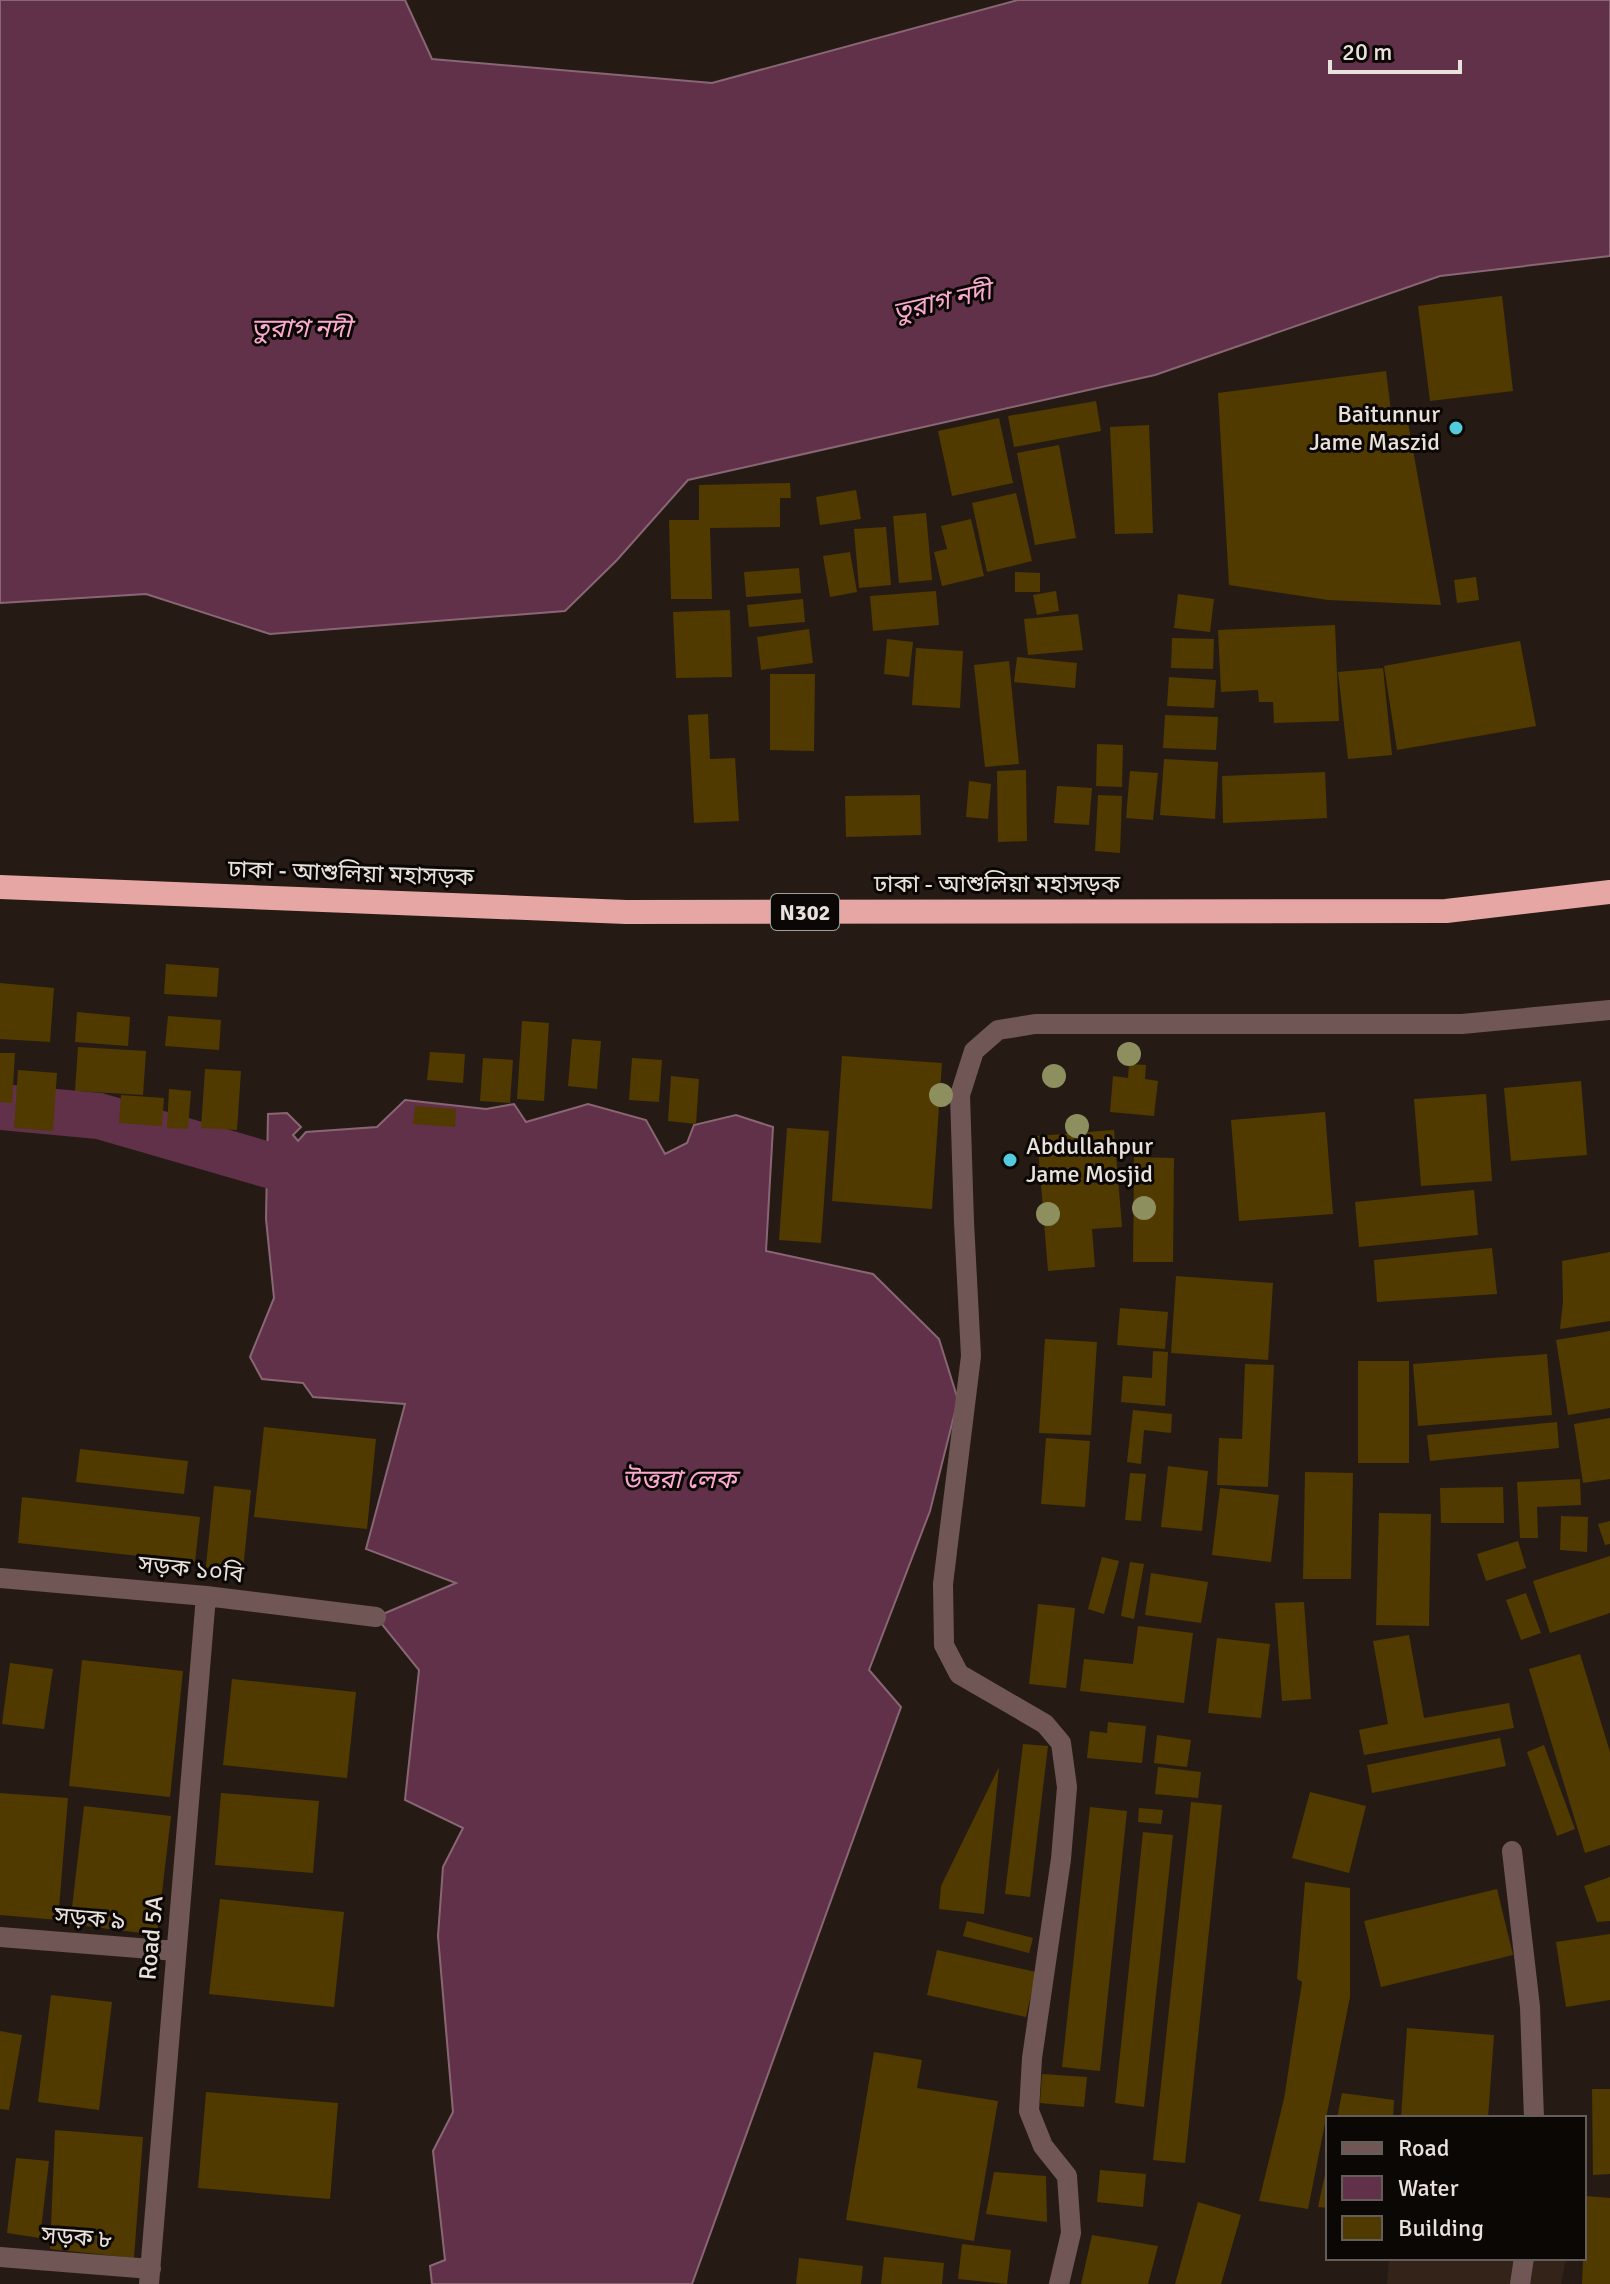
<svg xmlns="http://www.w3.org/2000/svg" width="1610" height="2284" font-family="Signika,'Noto Sans Bengali',sans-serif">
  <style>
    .built { fill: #342319 }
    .water { fill: #603148; stroke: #896674; stroke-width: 2 }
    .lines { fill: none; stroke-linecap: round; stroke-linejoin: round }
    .canal { stroke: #603148; stroke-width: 46 }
    .building { fill: #503a00 }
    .street { stroke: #705756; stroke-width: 20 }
    .highway { stroke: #e6a6a4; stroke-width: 24 }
    .tree { fill: #8d8f5e }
    .poi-dot { fill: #54cadd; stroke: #0b0705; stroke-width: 3 }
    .labels { text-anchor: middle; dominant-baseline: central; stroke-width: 6; stroke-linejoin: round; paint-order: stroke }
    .shield { fill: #0b0705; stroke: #a6a09c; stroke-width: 2 }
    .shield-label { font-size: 22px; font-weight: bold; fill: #e9e1dc }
    .poi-label { font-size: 24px; fill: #e9e1dc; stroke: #0b0705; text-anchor: end }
    .street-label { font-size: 24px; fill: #e9e1dc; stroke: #0b0705 }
    .water-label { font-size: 26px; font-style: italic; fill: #faa9cf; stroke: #0b0705 }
  </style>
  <rect width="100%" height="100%" fill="#261b14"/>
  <path class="built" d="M1389 2258H1566L1561 2284H1387Z"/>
  <path class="water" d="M0 0H405L432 59 712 83 1018 0H1610V256L1440 276 1155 375 688 480 617 560 565 611 270 634 146 594 0 603Z
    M405 1100 486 1109 514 1104 526 1122 588 1104 646 1120 665 1154 687 1143 694 1125 736 1115 773 1127 766 1251 873 1274 939 1339 958 1400 930 1511 869 1670 901 1707 692 2284H432L430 2266 445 2260 433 2151 453 2112 438 1936 443 1867 463 1828 405 1800 419 1670 376 1617 456 1583 366 1549 405 1404 313 1397 303 1383 262 1379 250 1357 274 1298 266 1219 268 1114 287 1113 301 1127 293 1135 298 1141 306 1132 377 1127Z"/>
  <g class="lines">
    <path class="canal" d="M0 1107 99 1116 303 1175 326 1184"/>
  </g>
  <path class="building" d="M1502 296 1513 391 1430 401 1418 306Z
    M1386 371 1392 419 1407 417 1441 605 1328 600 1229 585 1218 393Z
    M1096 401 1101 431 1014 447 1008 416Z
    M999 418 1013 483 952 496 938 431Z
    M1149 425 1153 533 1115 534 1110 427Z
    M1059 445 1076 538 1035 545 1017 453Z
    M790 483 791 498H780V527L710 528 712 599H671L669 520H699V485Z
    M856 490 861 519 820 525 816 497Z
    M1016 493 1032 561 987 572 972 503Z
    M926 513 932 580 899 583 893 516Z
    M971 519 984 576 942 586 934 552 947 549 941 526Z
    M886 527 891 585 859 588 854 529Z
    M850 552 857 592 830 597 823 556Z
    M799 568 801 593 746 597 744 572Z
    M1015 572 1040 573V592H1015Z
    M1476 577 1479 600 1457 603 1454 580Z
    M936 591 939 625 873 631 870 596Z
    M1056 591 1059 611 1037 615 1033 595Z
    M1178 594 1214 599 1210 632 1174 628Z
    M803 599 805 622 749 627 747 605Z
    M730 610 732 677 676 678 673 612Z
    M1078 614 1083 650 1028 655 1024 619Z
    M1335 625 1339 721 1274 723 1273 702H1259L1258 690 1221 692 1218 630Z
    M809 629 813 663 761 670 757 637Z
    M1172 638 1214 639 1213 669 1171 668Z
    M887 639 913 642 909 677 884 674Z
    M1520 641 1536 726 1397 750 1384 666Z
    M916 648 963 651 960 708 912 705Z
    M1017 657 1077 663 1075 688 1014 682Z
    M1009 661 1019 764 985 767 974 665Z
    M1383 668 1392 755 1348 759 1338 672Z
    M770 674H815L814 751 770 750Z
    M1169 677 1216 680 1214 708 1167 706Z
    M708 714 710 759 735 758 739 821 694 823 688 715Z
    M1165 715 1218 717 1216 750 1163 748Z
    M1097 744 1123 745 1122 787 1096 786Z
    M1164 759 1218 762 1215 819 1160 815Z
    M1026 770 1027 841 998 842 997 771Z
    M1130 771 1158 773 1153 820 1126 818Z
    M1325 772 1327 818 1223 823 1222 776Z
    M969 781 991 784 988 819 966 817Z
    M1057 786 1092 788 1089 825 1054 823Z
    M920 795 921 835 846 837 845 796Z
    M1098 795 1122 796 1120 853 1095 851Z
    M166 964 219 968 217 997 164 994Z
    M0 983 54 988 50 1042 0 1039Z
    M77 1012 130 1017 128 1046 75 1042Z
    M168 1016 221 1020 219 1050 165 1046Z
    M522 1021 549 1023 544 1101 517 1099Z
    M572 1039 601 1041 597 1089 568 1086Z
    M78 1047 146 1051 143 1095 75 1091Z
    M430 1052 465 1054 463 1083 427 1080Z
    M0 1053H15L12 1103 0 1102Z
    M842 1056 942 1063 932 1209 832 1201Z
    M483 1058 513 1060 510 1103 480 1101Z
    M632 1058 662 1060 659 1102 629 1100Z
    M1129 1064 1146 1065 1145 1079 1158 1081 1154 1116 1110 1112 1113 1076 1128 1078Z
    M205 1069 241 1071 237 1130 201 1128Z
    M18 1070 57 1073 53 1131 14 1128Z
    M671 1076 699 1079 696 1124 668 1121Z
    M1581 1081 1587 1155 1511 1161 1504 1088Z
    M169 1089 191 1091 188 1129 167 1128Z
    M1486 1094 1492 1181 1421 1186 1414 1099Z
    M121 1095 164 1098 162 1126 119 1123Z
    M415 1106 456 1109 455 1127 413 1124Z
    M1325 1112 1333 1214 1239 1221 1231 1120Z
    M787 1128 829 1131 821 1243 779 1240Z
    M1114 1130 1122 1227 1092 1229 1095 1267 1048 1271 1037 1136Z
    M1134 1157 1174 1158 1173 1262H1133Z
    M1474 1190 1478 1235 1359 1247 1355 1202Z
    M1492 1248 1497 1294 1377 1302 1374 1260Z
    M1610 1252V1321L1560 1329 1563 1301 1562 1261Z
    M1176 1276 1273 1283 1268 1360 1171 1353Z
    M1120 1308 1168 1312 1165 1349 1117 1345Z
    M1610 1331V1408L1568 1415 1556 1340Z
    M1045 1339 1097 1342 1091 1435 1039 1433Z
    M1153 1351 1168 1352 1165 1406 1121 1402 1123 1376 1152 1378Z
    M1547 1354 1552 1415 1418 1426 1413 1364Z
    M1358 1361H1409V1463H1358Z
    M1245 1364 1274 1365 1268 1487 1217 1485 1219 1438 1242 1439Z
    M1133 1410 1172 1414 1171 1433 1144 1430 1141 1464 1127 1462Z
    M1610 1418V1479L1583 1483 1574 1424Z
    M1557 1422 1559 1448 1430 1461 1427 1435Z
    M264 1427 376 1439 367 1529 254 1517Z
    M1046 1438 1090 1441 1085 1507 1041 1504Z
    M80 1449 188 1461 184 1494 76 1482Z
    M1168 1466 1208 1471 1202 1531 1161 1527Z
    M1305 1472 1353 1473 1351 1579H1303Z
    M1130 1473 1146 1474 1141 1521 1125 1520Z
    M1580 1479 1581 1505 1537 1507 1538 1538H1520L1517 1482Z
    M214 1486 251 1490 242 1580 205 1576Z
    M1503 1487 1504 1523H1441L1440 1488Z
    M1220 1488 1279 1495 1271 1562 1212 1555Z
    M22 1497 200 1517 195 1562 18 1543Z
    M1379 1513 1431 1514 1429 1626 1376 1625Z
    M1561 1516 1588 1517 1587 1552 1560 1550Z
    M1610 1521V1544L1605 1545 1598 1524Z
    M1518 1541 1526 1568 1486 1581 1477 1554Z
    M1610 1556V1613L1550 1633 1533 1581Z
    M1102 1557 1119 1561 1104 1614 1088 1609Z
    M1130 1562 1144 1564 1134 1619 1121 1616Z
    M1151 1573 1208 1582 1201 1623 1145 1615Z
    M1526 1593 1541 1633 1521 1640 1506 1600Z
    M1304 1602 1311 1699 1282 1701 1275 1603Z
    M1038 1604 1075 1608 1066 1688 1029 1684Z
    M1138 1626 1193 1633 1184 1703 1080 1691 1084 1659 1133 1664Z
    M1409 1635 1424 1718 1509 1703 1514 1728 1364 1755 1359 1730 1388 1724 1373 1641Z
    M1217 1638 1270 1644 1261 1718 1208 1713Z
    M1580 1654 1610 1752V1845L1585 1853 1529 1669Z
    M82 1660 183 1671 170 1797 69 1786Z
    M10 1663 53 1669 44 1729 2 1724Z
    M232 1679 356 1692 347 1778 223 1765Z
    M1108 1722 1146 1726 1142 1763 1087 1758 1090 1731 1107 1733Z
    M1157 1735 1191 1740 1187 1767 1154 1763Z
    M1500 1738 1506 1766 1372 1793 1367 1765Z
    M1023 1744 1048 1746 1030 1897 1005 1894Z
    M1544 1745 1575 1829 1557 1836 1527 1752Z
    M999 1767 984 1914 939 1909 941 1886Z
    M1158 1767 1201 1772 1198 1798 1155 1794Z
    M1310 1792 1366 1806 1349 1873 1292 1858Z
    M0 1793 68 1798 58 1920 0 1915Z
    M221 1793 319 1801 313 1873 215 1865Z
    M1191 1802 1222 1805 1185 2163 1153 2160Z
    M84 1806 171 1816 157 1935 70 1924Z
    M1090 1807 1127 1811 1100 2071 1062 2067Z
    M1139 1808 1163 1810 1161 1824 1138 1822Z
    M1143 1832 1173 1835 1144 2107 1115 2103Z
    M1610 1877V1921L1597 1922 1584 1886Z
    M1305 1882 1350 1888V1997L1308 2209 1259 2201 1284 2099 1302 1982 1297 1979Z
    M1497 1889 1513 1955 1381 1987 1364 1921Z
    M220 1899 344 1912 334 2007 209 1994Z
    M967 1921 1033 1938 1029 1953 963 1936Z
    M1610 1934V2000L1566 2007 1556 1942Z
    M937 1950 1036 1972 1026 2017 927 1995Z
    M51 1995 112 2002 99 2110 38 2102Z
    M1407 2028 1494 2035 1488 2118H1401Z
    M0 2031 22 2035 9 2110 0 2109Z
    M874 2052 922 2060 917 2088 998 2101 974 2241 846 2220Z
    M1042 2074 1087 2077 1084 2107 1040 2103Z
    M1592 2089H1610V2174L1593 2175Z
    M206 2092 338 2103 330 2199 198 2188Z
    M1342 2093 1394 2100 1393 2118H1337Z
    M55 2130 143 2137 134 2258 50 2249Z
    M16 2158 49 2161 40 2238 7 2233Z
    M1327 2165 1328 2166V2208L1318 2207Z
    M1100 2170 1146 2174 1143 2207 1097 2202Z
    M994 2172 1046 2176 1047 2222 986 2214Z
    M1586 2196 1610 2198V2284H1582Z
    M1198 2202 1241 2215 1221 2284H1175Z
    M1092 2235 1158 2246 1148 2284H1081Z
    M962 2244 1011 2250 1007 2284 958 2279Z
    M884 2257 944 2263 942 2284H881Z
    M799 2258 863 2266 861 2284H796Z"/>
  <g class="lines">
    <path class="street" d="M0 1578 206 1596 376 1617
      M1512 1851 1530 2007 1534 2118
      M0 1937 176 1951
      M0 2257 151 2269
      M149 2284 206 1596
      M1059 2284 1071 2233 1067 2176 1043 2146 1029 2111 1032 2058 1061 1859 1067 1787 1061 1743 1045 1724 959 1674 944 1645 943 1584 971 1356 964 1222 960 1095 974 1051 998 1030 1035 1024H1462L1610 1010
      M1520 2284 1524 2258"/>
    <path class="highway" d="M0 887 626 912 1446 911 1610 892"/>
  </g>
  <g class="tree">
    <circle cx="1129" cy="1054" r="12"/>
    <circle cx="1054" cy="1076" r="12"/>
    <circle cx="941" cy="1095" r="12"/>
    <circle cx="1077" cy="1126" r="12"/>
    <circle cx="1144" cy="1208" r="12"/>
    <circle cx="1048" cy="1214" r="12"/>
  </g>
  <g class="poi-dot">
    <circle cx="1456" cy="428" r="8"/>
    <circle cx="1010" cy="1160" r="8"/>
  </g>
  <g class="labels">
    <rect class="shield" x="771" y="894" width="68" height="36" rx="6"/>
    <g class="shield-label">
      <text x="805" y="912">N302</text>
    </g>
    <g class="poi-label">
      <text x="1440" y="414">Baitunnur<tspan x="1440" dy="28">Jame Maszid</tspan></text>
      <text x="1026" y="1146" text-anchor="start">Abdullahpur<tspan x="1026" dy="28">Jame Mosjid</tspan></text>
    </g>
    <g class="street-label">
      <text transform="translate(351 873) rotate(2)">ঢাকা - আশুলিয়া মহাসড়ক</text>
      <text x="997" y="884">ঢাকা - আশুলিয়া মহাসড়ক</text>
      <text transform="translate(191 1569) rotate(6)">সড়ক ১০বি</text>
      <text transform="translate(90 1918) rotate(5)">সড়ক ৯</text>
      <text transform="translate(151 1938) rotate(-85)">Road 5A</text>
      <text transform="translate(77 2237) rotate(4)">সড়ক ৮</text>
    </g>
    <g class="water-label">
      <text transform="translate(942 302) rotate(-13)">তুরাগ নদী</text>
      <text x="301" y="329">তুরাগ নদী</text>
      <text x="679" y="1480">উত্তরা লেক</text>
    </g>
  </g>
  <rect x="1326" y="2116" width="260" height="144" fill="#0b0705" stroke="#645e5b" stroke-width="2"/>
  <rect x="1342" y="2142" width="40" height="12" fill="#705756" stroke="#645e5b" stroke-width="2"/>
  <text x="1398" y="2156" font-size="24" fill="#e9e1dc">Road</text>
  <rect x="1342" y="2176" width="40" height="24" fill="#603148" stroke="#645e5b" stroke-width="2"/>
  <text x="1398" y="2196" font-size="24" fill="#e9e1dc">Water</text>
  <rect x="1342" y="2216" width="40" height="24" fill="#503a00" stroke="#645e5b" stroke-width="2"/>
  <text x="1398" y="2236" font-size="24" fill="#e9e1dc">Building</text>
  <path d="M1330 60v12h130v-12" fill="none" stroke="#e9e1dc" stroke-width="4"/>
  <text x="1342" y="60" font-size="24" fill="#e9e1dc" stroke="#0b0705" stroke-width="6" paint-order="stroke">20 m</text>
</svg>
